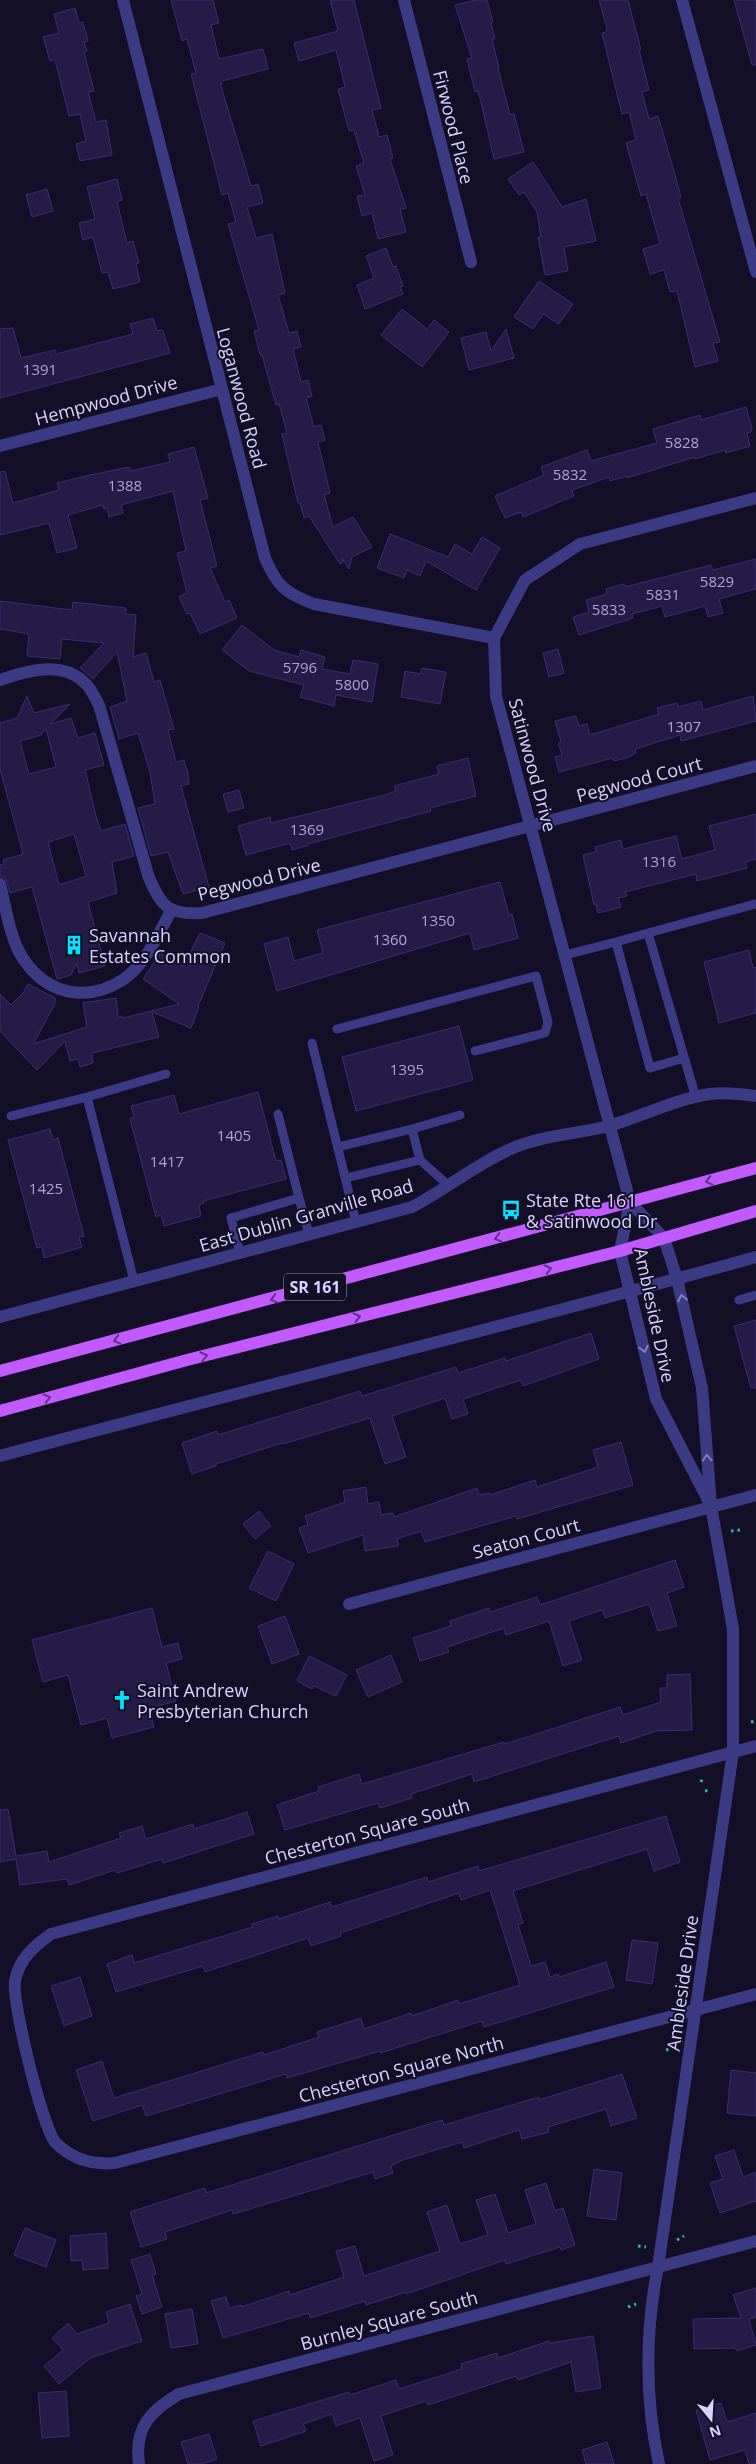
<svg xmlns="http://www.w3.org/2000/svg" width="756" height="2464" font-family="'Open Sans',sans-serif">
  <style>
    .building { fill: #241b47; stroke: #3b2d73; fill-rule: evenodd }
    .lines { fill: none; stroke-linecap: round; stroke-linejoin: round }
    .path { stroke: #2fb8b0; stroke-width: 3; stroke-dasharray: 2.5 4; stroke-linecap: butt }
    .service { stroke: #3d3a85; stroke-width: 9 }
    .minor { stroke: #3d3a85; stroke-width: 12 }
    .primary { stroke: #c25bff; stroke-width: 12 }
    .oneway { stroke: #623188 }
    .oneway2 { stroke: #837fbc }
    .labels { text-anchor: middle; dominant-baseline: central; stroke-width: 4; stroke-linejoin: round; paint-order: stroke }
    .number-label { font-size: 15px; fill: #aca6d1 }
    .shield { fill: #130f26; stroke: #9e99be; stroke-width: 1 }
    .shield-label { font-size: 16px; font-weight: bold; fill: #d9d4ff }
    .street-label { font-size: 18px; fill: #d9d4ff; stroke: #130f26 }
    .poi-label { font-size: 18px; fill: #d9d4ff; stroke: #130f26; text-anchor: start }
  </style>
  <rect width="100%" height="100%" fill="#130f26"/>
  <path class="building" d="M171 0H213L219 23 211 25 219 59 263 49 268 69 222 81 221 86 251 186 258 184 263 203 247 207 256 238 272 234 285 293 278 295 289 333 297 331 301 347 293 349 301 382 308 380 312 396 306 398 314 427 321 425 325 440 318 442 330 493 324 495 333 527 353 517 372 547 352 557 349 569 342 558 343 562 340 564 309 516 304 518 300 503H298L282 434 287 433 279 404 276 405 262 355H260L254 331 259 330 228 224 236 222 228 193 222 195 191 74 196 73 187 39 182 41Z
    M330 0H354L381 108 372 110 379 137 387 135 393 158 390 159 406 208 400 209 406 232 378 239 372 213 362 216 357 196 365 195 356 166 364 163 354 130 349 131 338 89 345 87 336 50 299 61 294 43 338 31Z
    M476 0H487L493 22 491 23 495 39H492L499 68H498L510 115 514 114 524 152 494 159 481 102 478 91 475 92 467 59 472 58 455 5Z
    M599 0H628L641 50H639L649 90 642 92 649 119 658 116 672 164 681 197 678 198 720 342 713 343 718 361 695 367 677 291 670 292 664 270 650 274 643 249 660 244 646 194 641 196 626 143 636 140 629 112 622 114 602 33 606 32 607 29Z
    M734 0H756V65H752Z
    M75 8 79 23 83 22 88 41 84 42 87 51 84 52 94 91 88 92 96 122 106 120 112 155 80 161 76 144 86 141 80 114 69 116 55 60 50 61 43 37 59 33 54 14Z
    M533 162 562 207 586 199 596 241 564 247 568 271 545 275 538 237H541L537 212 524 192 519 195 508 179Z
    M117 179 122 200 117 202 127 243 133 241 139 263 136 264 140 282 113 289 108 272 102 273 93 237 83 240 79 223 95 219 87 187Z
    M47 189 53 211 32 217 26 195Z
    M386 248 393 267 396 266 403 286 400 287 403 294 365 309 357 285 374 278 366 256Z
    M539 281 573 304 559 324 543 314 533 329 514 317Z
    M402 309 427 329 434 320 449 332 422 367 381 335Z
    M153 318 157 331 162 330 164 334 170 353 0 398V329L13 328 21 358 55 350 56 354 133 334 130 324Z
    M506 329 514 358 469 370 461 338 486 332 491 351Z
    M746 407 752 428 751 432 747 433 750 446 726 453 725 450 695 459V457L627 478V476L610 481 609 477 572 490 574 496 523 517 521 512 505 518 495 496 544 475 541 467 587 450 591 461 657 443 653 429 700 415 701 420Z
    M194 447 208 498 200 500 217 566 210 568 225 602 229 600 237 618 200 634 190 613 187 614 179 597 187 593 177 553 186 551 173 491 121 505 123 513 109 517 107 508 104 509 103 505 68 515 77 548 57 553 49 523 0 535V472L5 471 13 503 59 490 57 483 90 475 129 467 131 471 170 462 168 454Z
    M390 534 448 557 455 544 472 554 482 537 500 548 476 590 426 561 420 576 407 570 404 578 377 568Z
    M756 559V589L719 599 723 613 708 617 705 606 665 617 662 606 632 614 633 618 579 635 573 617 589 612 586 600 607 594 606 589 624 584 625 587 711 565 713 570Z
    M0 601 72 610 73 602 126 608 125 614 136 615 133 657 146 653 154 682 160 680 174 729 168 730 176 762 184 760 188 773 189 784 181 786 209 887 183 894 168 852 151 856 138 808 155 804 150 772 138 733 119 739 110 707 127 701 117 652 93 679 80 668 104 643 62 639 60 659 27 656 29 634 0 629Z
    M242 625 274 650 299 657 301 650 325 657 322 669 350 674 353 660 378 664 372 702 336 695 334 706 300 697 304 685 249 671 222 650Z
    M558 649 564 673 549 677 543 653Z
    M422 668 446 672 440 704 401 697 405 671 421 674Z
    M27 696 34 713 70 704 50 724 71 718 78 738 95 733 104 765 85 770 96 816 101 831 125 824 134 856 112 862 117 893 88 902 105 966 79 973 77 963 71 975 57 979 32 887 10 893 6 879 0 876V865L4 864 3 860 23 854 0 769V723L17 718ZM46 729 56 767 29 774 20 741 41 735ZM74 834 86 876 59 885 48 842Z
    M753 696 756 721 681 741 680 735 635 749 636 753 629 757 614 761 613 758 559 772 555 757 562 755 558 743 561 742 555 721 576 716 579 726 587 724 590 735 659 714 657 708 677 703 678 707 701 701 703 710Z
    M468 758 476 796 430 808 431 811 308 844 309 845 292 850 290 843 246 855 238 826 270 817 271 823 385 795 396 791 394 786 439 774 437 766Z
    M239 790 244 808 228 812 223 794Z
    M756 814V859L745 862 747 868 697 881 696 874 625 892 627 896 618 898 621 907 598 913 596 904 594 905 583 855 596 852 595 847 621 840 623 849 676 836 682 859 715 850 709 826Z
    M500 882 509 915 512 914 518 938 474 950 470 933 277 991 264 944 288 937 294 961 323 953 317 930Z
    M200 933 225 943 198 1006 199 1007 191 1028 152 1012 159 1037 92 1053 93 1063 80 1067 78 1059 70 1061 65 1041 37 1070 0 1031V994L11 1005 23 993 28 984 55 998V1004L33 1044 87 1027 83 1003 116 998 118 1017 122 1016 123 1018 179 1004 143 979 161 952 183 967Z
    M749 950 753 968 756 967V1013L719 1023 704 962Z
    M459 1026 473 1080 356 1111 342 1057Z
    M258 1092 276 1161 281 1160 286 1179 203 1201 204 1203 199 1205 201 1216 164 1226 161 1215 156 1217 130 1119 134 1117 131 1106 174 1095 179 1114Z
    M50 1129 53 1140 58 1138 84 1236 79 1237 82 1247 44 1258 42 1247 37 1248 8 1140Z
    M756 1320V1388H751L734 1326Z
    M591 1333 599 1359 523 1386 521 1380 463 1399 468 1414 452 1419 445 1398 392 1416 406 1457 385 1464 370 1418 283 1444 282 1443 216 1464V1466L192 1474 182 1443 217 1431 218 1435 360 1391 362 1396 456 1367 458 1373 505 1358 506 1361Z
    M621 1442 633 1485 517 1519 516 1516 425 1542 421 1531 397 1539 398 1546 365 1551 363 1535 308 1553 299 1528 308 1525 305 1516 345 1502 343 1491 366 1487 368 1504 379 1502 381 1515 393 1513 394 1517 477 1488 479 1495 489 1493 490 1495 535 1480 537 1487 598 1467 593 1450Z
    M259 1511 271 1526 255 1539 243 1524Z
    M268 1551 294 1564 276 1601 249 1588Z
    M675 1560 684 1587 667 1593 677 1626 658 1631 649 1604 605 1618 602 1610 569 1621 582 1660 563 1666 549 1621 506 1635 504 1628 447 1647 449 1652 420 1661 413 1638 451 1626 450 1621 489 1608 490 1612 537 1597 540 1605Z
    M152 1608 162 1647 178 1643 182 1659 166 1663 176 1701 149 1708 154 1727 112 1738 107 1718 81 1725 68 1675 43 1682 32 1640Z
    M285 1616 299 1654 272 1664 258 1626Z
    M391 1655 402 1682 368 1697 356 1670Z
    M309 1656 347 1675 336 1696 314 1686 312 1689 297 1681Z
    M690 1674 692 1730 656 1731 621 1743 619 1736 474 1782 472 1774 411 1794 412 1798 380 1808 378 1803 285 1830 277 1805 319 1791 318 1787 359 1774 362 1784 504 1742 505 1744 620 1707 623 1715 661 1702 660 1688H667V1675Z
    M8 1809 16 1856 47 1851 49 1862 121 1838 119 1833 142 1826 146 1839 193 1824 194 1829 247 1812 254 1834 163 1863 162 1859 117 1873 115 1870 69 1885 67 1879 20 1885 16 1859 0 1862V1810Z
    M666 1816 680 1862 654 1871 647 1849 513 1891 523 1923 518 1925 531 1966 545 1962 550 1977 558 1974 559 1977 606 1962 614 1987 484 2027 482 2021 380 2053V2051L287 2078 286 2074 146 2116 142 2105 93 2121 76 2070 102 2061 114 2098 263 2052 264 2055 319 2037 317 2032 361 2018 364 2029 411 2013 412 2016 458 2000 459 2004 520 1985 490 1890 461 1900 459 1893 340 1933 341 1936 311 1946 308 1938 205 1972 203 1966 116 1992 107 1964 132 1955 134 1963 253 1927 252 1924 278 1916 279 1919 330 1902 332 1907 427 1877 428 1882 478 1866 479 1871Z
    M632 1940 658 1943 652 1984 626 1980Z
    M80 1977 92 2016 64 2026 51 1986Z
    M731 2070 756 2073V2116L727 2113Z
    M622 2074 637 2118 611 2126 606 2109 548 2127 549 2132 522 2139 519 2130 464 2148 462 2142 403 2160 391 2166 393 2173 375 2179 373 2172 233 2214 232 2210 165 2232 167 2239 141 2247 130 2212 205 2188 206 2193 442 2120 444 2125 539 2097V2100Z
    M734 2150 743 2177 756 2172V2201L720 2213 710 2183 723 2179 715 2156Z
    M594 2169 622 2173 616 2220 587 2216Z
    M546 2183 555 2211 563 2208 575 2245 561 2250 560 2247 506 2264 505 2260 406 2294V2292L366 2305 365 2301 310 2318 309 2313 223 2338 211 2301 226 2297 229 2308 241 2305V2307L289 2291 290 2295 344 2277 336 2251 355 2246 364 2276 440 2251 427 2212 447 2205 460 2244 488 2235 476 2200 495 2194 508 2233 536 2224 525 2190Z
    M25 2228 56 2240 46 2267 14 2255Z
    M106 2233 108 2268 83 2270 82 2260 71 2261 70 2236Z
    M150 2254 156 2274 152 2275 162 2307 142 2314 136 2296 142 2294 131 2260Z
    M756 2288V2317L749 2319 756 2345 737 2351 735 2348 694 2349 693 2319 741 2318 733 2295Z
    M130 2304 142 2341 90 2358 59 2384 44 2366 63 2350 52 2338 68 2323 77 2334 109 2323 106 2312Z
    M192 2309 198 2344 171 2348 165 2314Z
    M593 2336 601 2388 576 2392 571 2362 518 2380 516 2376 428 2405 426 2401 381 2416 393 2455 374 2461 360 2418 336 2426 332 2414 303 2424 306 2431 261 2446 253 2421 349 2392 350 2395 396 2380 399 2389 462 2369 461 2364 497 2353 498 2358 549 2341 550 2343Z
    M66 2391 69 2436 42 2438 38 2393Z
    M721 2403 727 2422 756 2413V2464H749L745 2450 710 2460 696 2410Z
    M209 2434 217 2459 202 2464H188L181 2442Z
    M607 2442 614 2464H586L582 2450Z"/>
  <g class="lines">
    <path class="path" d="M731 1531 740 1530
      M751 1722 756 1721
      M701 1782 702 1779
      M705 1791 711 1790
      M676 1985 684 1986
      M666 2050 674 2048
      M677 2240 684 2236
      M638 2246 646 2247
      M628 2307 636 2304"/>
    <path class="service" d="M648 933 755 904
      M565 955 616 942
      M337 1029 536 976 548 1022 545 1033 475 1051
      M312 1043 356 1222
      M684 1058 650 1068 616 942 648 933 696 1098
      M278 1114 299 1198
      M11 1116 87 1097
      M338 1147 412 1129
      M346 1178 420 1160
      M449 1186 420 1160 412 1129 460 1115
      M240 1253 231 1218 299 1198 309 1234
      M134 1281 87 1097 166 1074
      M739 1300 756 1295"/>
    <path class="minor" d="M123 0 265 558C277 586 285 593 314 604L494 638
      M404 0 471 262
      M682 0 756 272
      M0 446 222 389
      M0 680C26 671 62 660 85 683 91 688 95 698 99 705L149 878C162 907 168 915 202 913L756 766
      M0 884C6 908 10 940 24 960 48 995 88 1003 124 979 146 964 158 934 171 911
      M630 1202 664 1238 677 1279 702 1388 711 1506 733 1629V1752L658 2267C645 2331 645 2400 659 2464
      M0 1317 412 1207C447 1189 477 1163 513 1148 544 1135 577 1134 609 1126 643 1116 675 1099 710 1094 725 1092 742 1094 756 1096
      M0 1456C252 1388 505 1327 756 1257
      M709 1502 656 1399 620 1251 630 1202 496 696 494 638 525 580 580 544 756 498
      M349 1604 756 1495
      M756 1746 51 1934C34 1946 19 1959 15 1981 11 1999 43 2130 56 2143 73 2160 93 2165 115 2163L756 1994
      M139 2464C134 2428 150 2411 179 2394L756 2241"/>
    <path class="primary" d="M0 1371 756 1168
      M0 1411 187 1360 620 1251 756 1211"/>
  </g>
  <defs><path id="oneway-chevron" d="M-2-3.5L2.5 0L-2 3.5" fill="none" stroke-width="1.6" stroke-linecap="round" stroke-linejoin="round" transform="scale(1.25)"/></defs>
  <g class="oneway">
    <use href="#oneway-chevron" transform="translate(709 1181) rotate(165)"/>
    <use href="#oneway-chevron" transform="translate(498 1238) rotate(165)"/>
    <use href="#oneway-chevron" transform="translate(548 1269) rotate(-14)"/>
    <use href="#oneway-chevron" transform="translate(274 1299) rotate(165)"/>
    <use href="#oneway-chevron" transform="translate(357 1317) rotate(-14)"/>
    <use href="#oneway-chevron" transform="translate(117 1340) rotate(165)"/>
    <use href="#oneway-chevron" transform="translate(204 1356) rotate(-14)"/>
    <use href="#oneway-chevron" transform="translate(47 1398) rotate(-15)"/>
  </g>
  <g class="oneway2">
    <use href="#oneway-chevron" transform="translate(682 1298) rotate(-103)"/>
    <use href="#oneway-chevron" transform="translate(644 1349) rotate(77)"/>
    <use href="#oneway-chevron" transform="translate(707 1458) rotate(-94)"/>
  </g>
  <defs>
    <symbol id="building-bare" viewBox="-9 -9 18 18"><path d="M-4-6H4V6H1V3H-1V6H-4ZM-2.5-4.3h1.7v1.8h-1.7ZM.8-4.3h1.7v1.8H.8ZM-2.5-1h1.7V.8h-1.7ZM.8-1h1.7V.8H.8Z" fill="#00e5ff" stroke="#130f26" stroke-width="2.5" paint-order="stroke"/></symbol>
    <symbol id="bus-bare" viewBox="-9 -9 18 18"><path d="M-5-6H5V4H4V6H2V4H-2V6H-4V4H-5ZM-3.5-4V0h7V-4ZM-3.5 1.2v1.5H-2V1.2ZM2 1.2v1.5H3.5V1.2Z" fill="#00e5ff" stroke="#130f26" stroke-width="2.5" paint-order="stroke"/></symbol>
    <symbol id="church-bare" viewBox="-9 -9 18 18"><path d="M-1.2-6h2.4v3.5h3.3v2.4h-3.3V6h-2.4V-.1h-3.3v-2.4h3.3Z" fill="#00e5ff" stroke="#130f26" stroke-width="2.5" paint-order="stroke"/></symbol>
  </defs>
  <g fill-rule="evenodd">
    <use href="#building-bare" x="60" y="931" width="28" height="28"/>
    <use href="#bus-bare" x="497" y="1196" width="28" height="28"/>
    <use href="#church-bare" x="108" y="1686" width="28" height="28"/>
  </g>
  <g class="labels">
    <g class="number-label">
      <text x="40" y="369">1391</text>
      <text x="682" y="442">5828</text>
      <text x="570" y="474">5832</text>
      <text x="125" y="485">1388</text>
      <text x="717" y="581">5829</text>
      <text x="663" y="594">5831</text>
      <text x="609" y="609">5833</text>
      <text x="300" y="667">5796</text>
      <text x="352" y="684">5800</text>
      <text x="684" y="726">1307</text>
      <text x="307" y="829">1369</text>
      <text x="659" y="861">1316</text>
      <text x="438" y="920">1350</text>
      <text x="390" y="939">1360</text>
      <text x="407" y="1069">1395</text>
      <text x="234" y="1135">1405</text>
      <text x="167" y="1161">1417</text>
      <text x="46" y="1188">1425</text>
    </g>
    <rect class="shield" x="284" y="1273.5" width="62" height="27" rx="4"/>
    <g class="shield-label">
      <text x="315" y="1287">SR 161</text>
    </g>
    <g class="street-label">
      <text transform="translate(454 127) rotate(76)">Firwood Place</text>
      <text transform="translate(242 398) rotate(75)">Loganwood Road</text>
      <text transform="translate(106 400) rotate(-15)">Hempwood Drive</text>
      <text transform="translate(533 765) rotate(75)">Satinwood Drive</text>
      <text transform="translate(639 779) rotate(-15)">Pegwood Court</text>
      <text transform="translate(259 879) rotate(-14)">Pegwood Drive</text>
      <text transform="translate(306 1215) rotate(-16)">East Dublin Granville Road</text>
      <text transform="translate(655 1315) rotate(78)">Ambleside Drive</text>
      <text transform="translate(526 1538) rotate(-15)">Seaton Court</text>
      <text transform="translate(367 1831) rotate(-15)">Chesterton Square South</text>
      <text transform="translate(682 1983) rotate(-82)">Ambleside Drive</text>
      <text transform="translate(401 2069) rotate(-15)">Chesterton Square North</text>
      <text transform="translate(389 2320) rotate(-15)">Burnley Square South</text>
    </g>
    <g class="poi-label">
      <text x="89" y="935">Savannah<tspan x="89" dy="21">Estates Common</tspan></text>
      <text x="526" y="1200">State Rte 161<tspan x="526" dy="21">&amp; Satinwood Dr</tspan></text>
      <text x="137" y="1690">Saint Andrew<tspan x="137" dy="21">Presbyterian Church</tspan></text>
    </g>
  </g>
  <g transform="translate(711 2419) rotate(162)" stroke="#130f26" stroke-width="4" paint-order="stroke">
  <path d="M0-4L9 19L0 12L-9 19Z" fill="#d9d4ff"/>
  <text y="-8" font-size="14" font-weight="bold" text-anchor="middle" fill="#d9d4ff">N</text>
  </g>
</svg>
